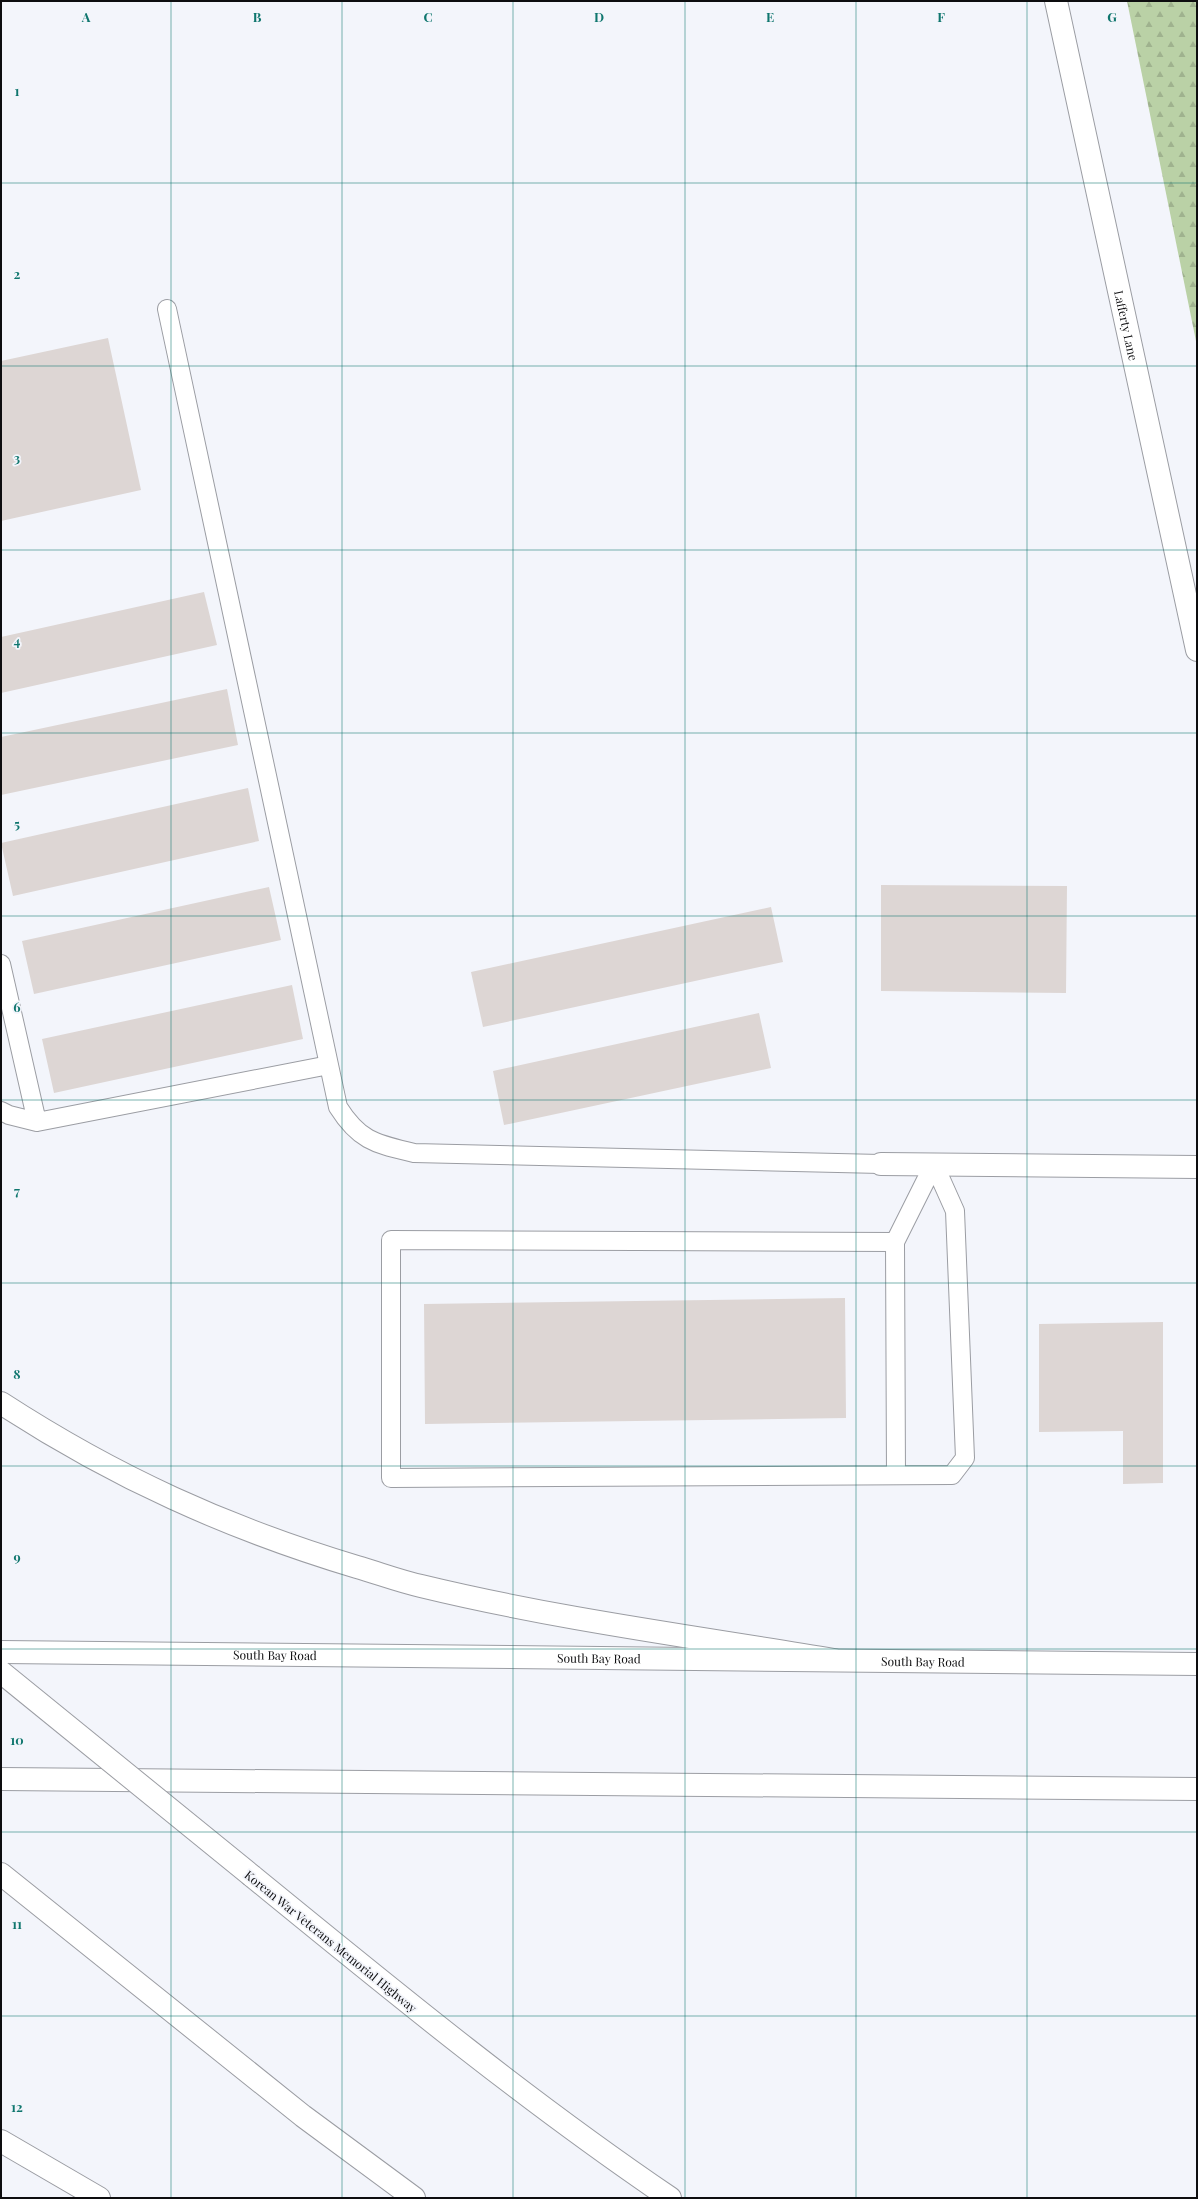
<svg xmlns="http://www.w3.org/2000/svg" width="1198" height="2199" font-family="'Playfair Display',serif">
  <style>
    .forest { fill: url(#forest-firs) }
    .building { fill: #ddd6d4 }
    .lines { fill: none; stroke-linecap: round; stroke-linejoin: round }
    .service-casing { stroke: #9b9da3; stroke-width: 20 }
    .minor-casing { stroke: #9b9da3; stroke-width: 24 }
    .tertiary-casing { stroke: #9b9da3; stroke-width: 24 }
    .trunk-casing { stroke: #9b9da3; stroke-width: 24 }
    .motorway-casing { stroke: #9b9da3; stroke-width: 24 }
    .service { stroke: #fff; stroke-width: 18 }
    .minor { stroke: #fff; stroke-width: 22 }
    .tertiary { stroke: #fff; stroke-width: 22 }
    .trunk { stroke: #fff; stroke-width: 22 }
    .motorway { stroke: #fff; stroke-width: 22 }
    .motorway-bridge-casing { stroke: #9b9da3; stroke-width: 24; stroke-linecap: butt }
    .motorway-bridge { stroke: #fff; stroke-width: 22 }
    .grid { fill: none; stroke: #0f766e; stroke-width: 1; stroke-opacity: 0.55 }
    .labels { text-anchor: middle; dominant-baseline: central; stroke-width: 3.5; stroke-linejoin: round; paint-order: stroke }
    .street-label { font-size: 12px; fill: #0d0d0f; stroke: #f3f5fb }
    .grid-label { font-size: 13px; text-anchor: middle; font-weight: bold; fill: #0f766e; stroke: #f3f5fb; stroke-width: 3.5; stroke-linejoin: round; paint-order: stroke }
  </style>
  <defs>
    <pattern id="forest-firs" width="22" height="20" patternUnits="userSpaceOnUse"><rect width="22" height="20" fill="#bad1a6"/><path d="M5 1l3.5 6h-7zM16 11l3.5 6h-7z" fill="#9fb28e"/></pattern>
  </defs>
  <rect width="100%" height="100%" fill="#f3f5fb"/>
  <path class="forest" d="M1127 1H1197V346Z"/>
  <path class="building" d="M108 338 141 490 1 521V361Z
    M204 592 217 645 1 693V637Z
    M227 689 238 745 1 795V737Z
    M248 788 259 841 13 896 1 843Z
    M881 885 1067 886 1066 993 881 991Z
    M269 887 281 940 34 994 22 941Z
    M771 907 783 962 483 1027 471 972Z
    M292 985 303 1039 54 1093 42 1039Z
    M759 1013 771 1068 504 1125 493 1071Z
    M845 1298 846 1418 425 1424 424 1304Z
    M1163 1322V1483L1123 1484V1431L1039 1432V1324Z"/>
  <g class="lines">
    <defs>
      <path id="service" d="M167 309 338 1107C360 1142 377 1144 414 1153L881 1164
        M1 964 37 1122
        M1 1111 9 1115 37 1122 329 1065
        M934 1164 955 1211 965 1458 952 1475 391 1478V1240L895 1242Z
        M895 1242 896 1475"/>
      <path id="minor" d="M881 1164 1197 1167"/>
      <g id="tertiary">
        <path id="s1" d="M1056 1 1197 650"/>
      </g>
      <g id="trunk">
        <path id="s2" d="M1 1652 1197 1664"/>
        <path d="M1 1779 1197 1789"/>
      </g>
      <path id="motorway" d="M1 1403C115 1477 227 1528 357 1567 378 1573 399 1581 421 1586 557 1619 696 1637 834 1660
        M1 1874 303 2116 414 2198
        M252 1876C388 1987 524 2099 670 2198
        M1 2141 99 2198"/>
    </defs>
    <use href="#service" class="service-casing"/>
    <use href="#minor" class="minor-casing"/>
    <use href="#tertiary" class="tertiary-casing"/>
    <use href="#trunk" class="trunk-casing"/>
    <use href="#motorway" class="motorway-casing"/>
    <use href="#service" class="service"/>
    <use href="#minor" class="minor"/>
    <use href="#tertiary" class="tertiary"/>
    <use href="#trunk" class="trunk"/>
    <use href="#motorway" class="motorway"/>
    <defs>
      <path id="motorway-bridge" d="M1 1672 252 1876"/>
    </defs>
    <use href="#motorway-bridge" class="motorway-bridge-casing"/>
    <use href="#motorway-bridge" class="motorway-bridge"/>
  </g>
  <path class="grid" d="M171 1V2198M342 1V2198M513 1V2198M685 1V2198M856 1V2198M1027 1V2198M1 183H1197M1 366H1197M1 550H1197M1 733H1197M1 916H1197M1 1100H1197M1 1283H1197M1 1466H1197M1 1649H1197M1 1832H1197M1 2016H1197"/>
  <g class="labels">
    <g class="street-label">
      <text stroke="none"><textPath href="#s1" startOffset="332">Lafferty Lane</textPath></text>
      <text stroke="none"><textPath href="#s2" startOffset="274">South Bay Road</textPath></text>
      <text stroke="none"><textPath href="#s2" startOffset="598">South Bay Road</textPath></text>
      <text stroke="none"><textPath href="#s2" startOffset="922">South Bay Road</textPath></text>
      <text transform="translate(331 1941) rotate(39)">Korean War Veterans Memorial Highway</text>
    </g>
  </g>
  <g class="grid-label">
    <text x="86" y="22">A</text>
    <text x="257" y="22">B</text>
    <text x="428" y="22">C</text>
    <text x="599" y="22">D</text>
    <text x="770" y="22">E</text>
    <text x="941" y="22">F</text>
    <text x="1112" y="22">G</text>
    <text x="17" y="96">1</text>
    <text x="17" y="279">2</text>
    <text x="17" y="463">3</text>
    <text x="17" y="646">4</text>
    <text x="17" y="829">5</text>
    <text x="17" y="1012">6</text>
    <text x="17" y="1196">7</text>
    <text x="17" y="1379">8</text>
    <text x="17" y="1562">9</text>
    <text x="17" y="1745">10</text>
    <text x="17" y="1929">11</text>
    <text x="17" y="2112">12</text>
  </g>
  <rect width="1198" height="2199" fill="none" stroke="#0d0d0f" stroke-width="4"/>
</svg>
